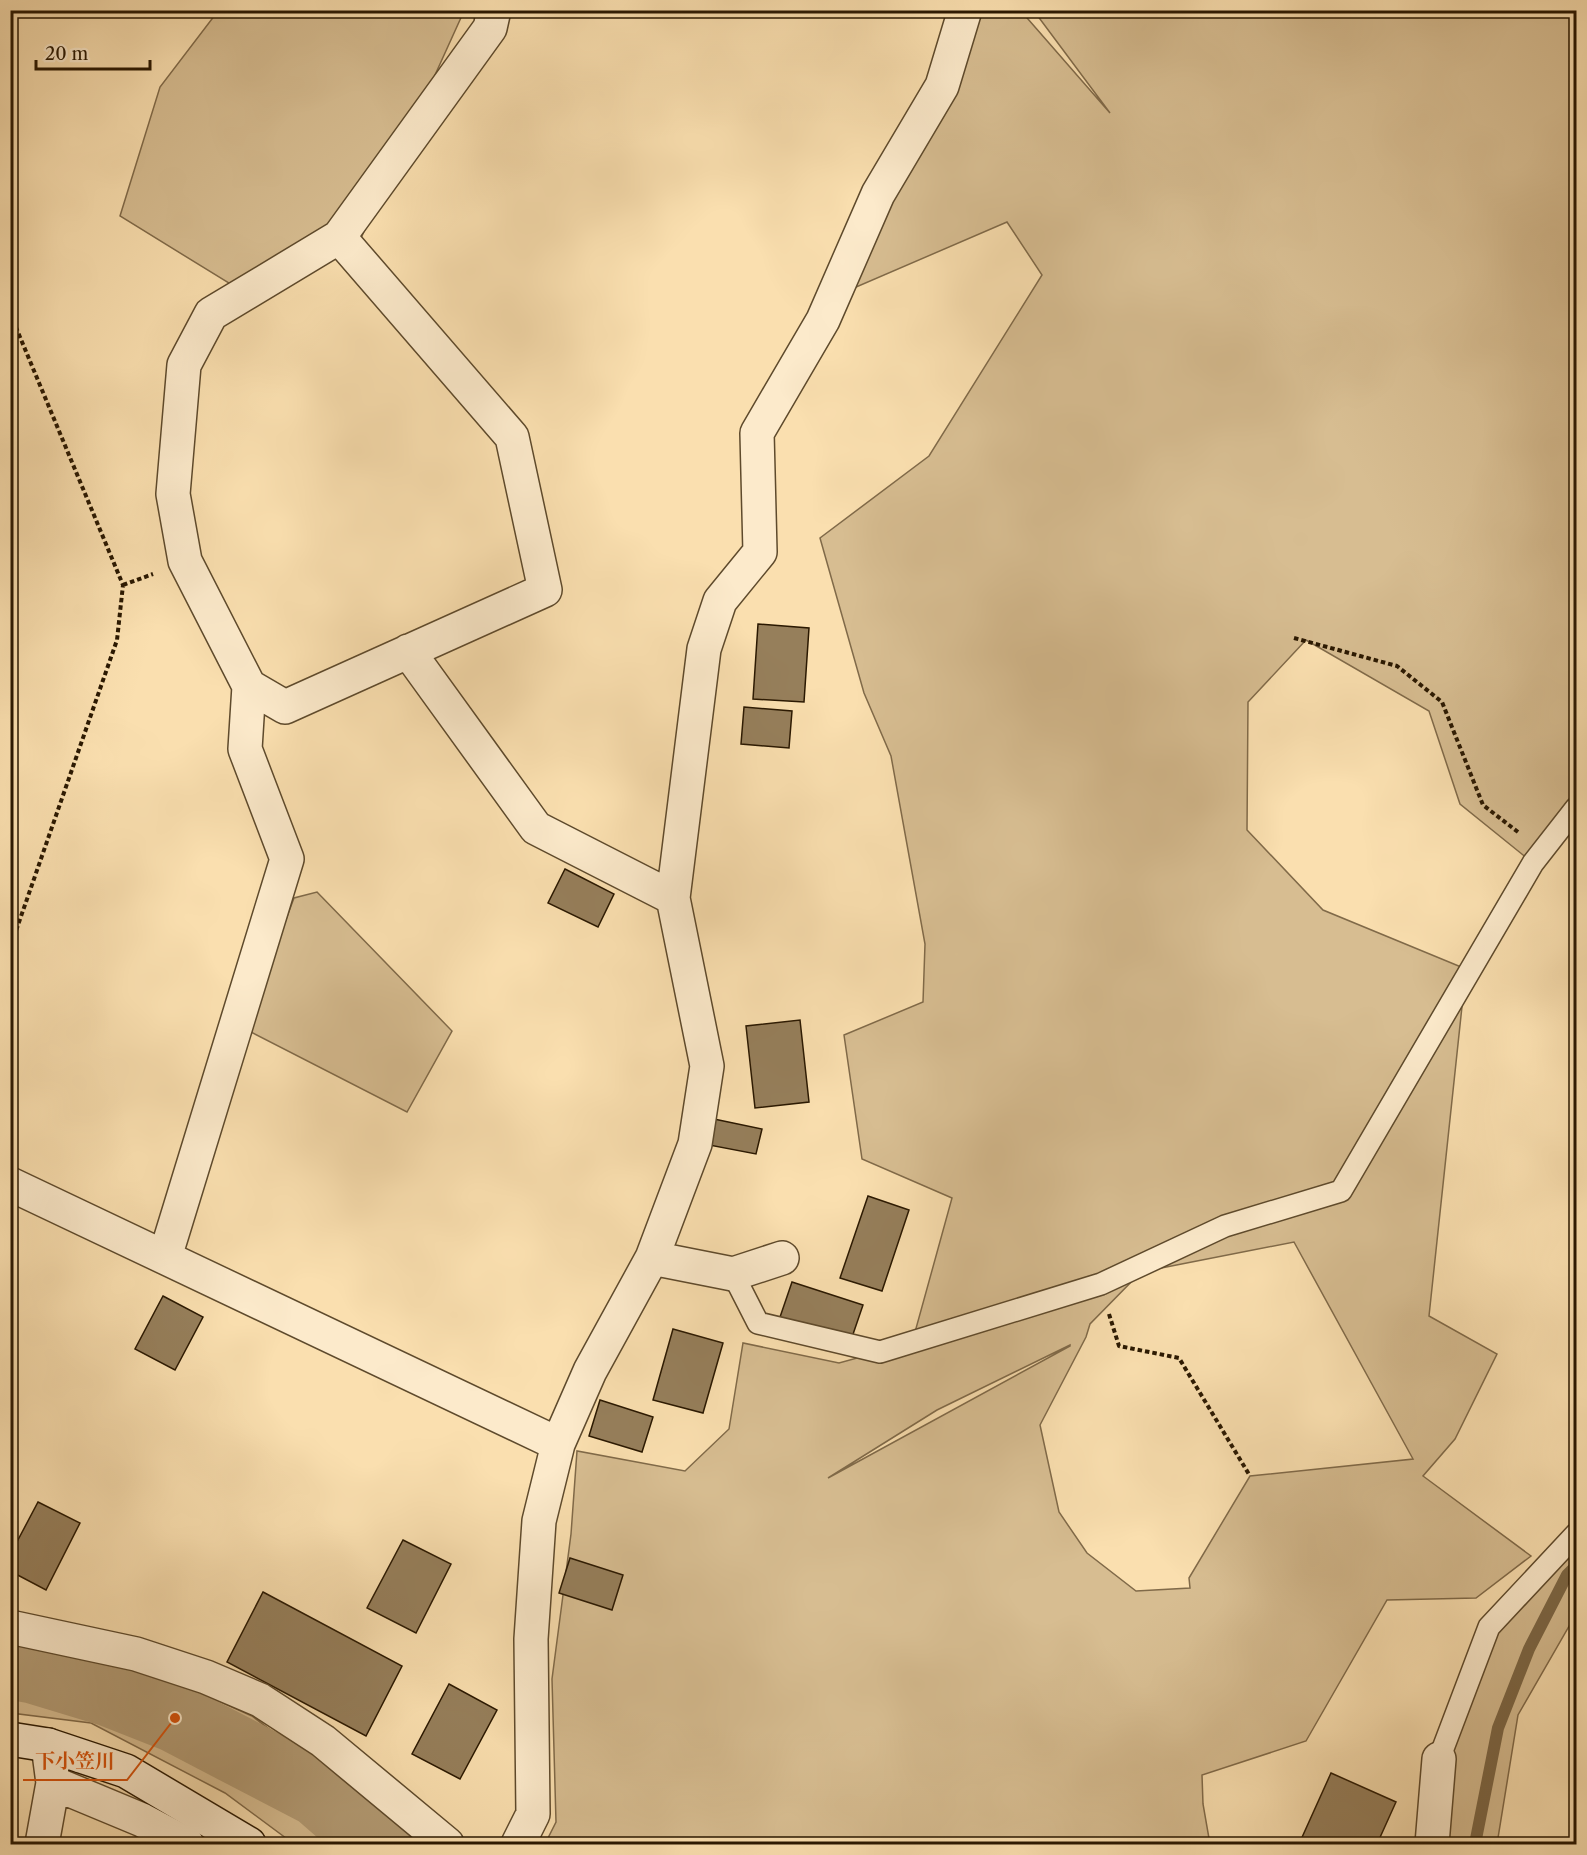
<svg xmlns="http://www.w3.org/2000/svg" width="1587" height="1855" font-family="'Libre Caslon Text','Noto Serif JP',serif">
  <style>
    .green { fill: #d7bd91; stroke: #806a49; stroke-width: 1.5; fill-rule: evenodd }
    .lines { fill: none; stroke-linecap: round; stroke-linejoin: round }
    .stream { stroke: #7c6746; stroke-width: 12 }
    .river { stroke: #b39b74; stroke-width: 69 }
    .building { fill: #967f5b; stroke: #2a1801; stroke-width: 1.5 }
    .lane-casing { stroke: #5e4a2c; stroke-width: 24 }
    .street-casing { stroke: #5e4a2c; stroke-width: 36 }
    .secondary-casing { stroke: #2a1801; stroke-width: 36 }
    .path { stroke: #2a1801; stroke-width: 4; stroke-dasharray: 4.5 3; stroke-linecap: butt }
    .lane { stroke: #fceacb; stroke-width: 21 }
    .street { stroke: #fceacb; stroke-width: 33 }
    .secondary { stroke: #fceacb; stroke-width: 33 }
    .leader { fill: none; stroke: #d5520b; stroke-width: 2 }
    .callout-dot { fill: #d5520b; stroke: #fceacb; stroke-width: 2 }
    .callout-label { font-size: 20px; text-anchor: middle; font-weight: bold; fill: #d5520b; stroke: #fceacb; stroke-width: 5; stroke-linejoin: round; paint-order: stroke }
  </style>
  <rect width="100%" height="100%" fill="#fadfaf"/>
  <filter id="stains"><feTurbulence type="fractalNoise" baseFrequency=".00333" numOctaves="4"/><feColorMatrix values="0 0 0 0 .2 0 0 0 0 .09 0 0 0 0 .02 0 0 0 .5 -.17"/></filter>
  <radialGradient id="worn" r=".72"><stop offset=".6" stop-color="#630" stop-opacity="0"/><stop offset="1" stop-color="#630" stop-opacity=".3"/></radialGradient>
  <path class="green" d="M218 11H464L357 247 245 293 120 216 160 87Z
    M968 11H1021L1110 113 1034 11H1576V828L1533 863 1460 804 1429 711 1306 640 1248 702 1247 830 1323 910 1466 969 1429 1316 1497 1354 1455 1439 1423 1476 1531 1556 1476 1598 1387 1600 1306 1741 1202 1775 1203 1804 1210 1844H545L556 1822 552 1679 571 1534 577 1451 685 1471 729 1429 743 1343 839 1363 912 1343 952 1198 862 1159 844 1035 923 1002 925 944 891 756 864 693 820 538 929 456 1042 275 1007 222 833 297ZM1294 1242 1413 1459 1250 1476 1189 1578 1190 1588 1136 1591 1087 1553 1059 1512 1040 1425 1086 1337 1090 1324 1141 1272ZM1070 1345V1346L828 1478 937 1410Z
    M317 892 452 1031 407 1112 245 1029 294 898Z
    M1576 1539V1614L1518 1715 1497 1844H1418L1469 1655Z
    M11 1637 170 1679 252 1716 419 1844H294L225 1793 91 1723 11 1713Z"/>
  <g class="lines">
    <path class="stream" d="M1475 1844 1498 1728 1529 1649 1567 1575 1576 1566"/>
    <path class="river" d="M10 1665 33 1669 109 1692 175 1718 319 1793 377 1844"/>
  </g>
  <path class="building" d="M758 624 809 628 804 702 753 699Z
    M744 707 792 711 789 748 741 744Z
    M565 869 614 894 598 927 548 903Z
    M800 1020 809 1102 755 1108 746 1026Z
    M714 1119 762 1129 756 1154 709 1145Z
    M868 1196 909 1210 882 1291 840 1278Z
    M792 1282 863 1305 850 1343 779 1320Z
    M163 1296 203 1317 175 1370 135 1349Z
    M673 1329 723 1343 703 1413 653 1400Z
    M600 1400 653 1417 642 1452 589 1436Z
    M38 1502 80 1523 46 1590 10 1571V1555Z
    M403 1540 451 1564 416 1633 367 1608Z
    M570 1558 623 1575 612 1610 559 1593Z
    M263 1592 402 1666 366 1736 227 1662Z
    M449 1684 497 1710 460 1779 412 1754Z
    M1331 1773 1396 1802 1377 1844 1358 1838 1355 1844H1299Z"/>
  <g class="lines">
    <defs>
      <path id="lane" d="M733 1274 758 1323 880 1352 1101 1284 1225 1226 1341 1191 1533 863 1576 808
        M1439 1759 1489 1627 1576 1534"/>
      <path id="street" d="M339 237 512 437 545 590 285 707 249 686 185 561 173 494 184 365 211 314 339 237 490 28 494 10
        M408 651 536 828 673 898
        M10 1184 558 1444
        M165 1257 287 859 245 749 249 686
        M652 1258 733 1274 782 1258
        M10 1627 136 1654 206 1677 260 1700 323 1741 447 1844
        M48 1745 53 1783 142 1820 187 1844
        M42 1844 53 1783
        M518 1844 533 1814 531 1639 539 1521 558 1444 590 1371 652 1258 695 1144 707 1066 673 898 704 649 720 601 760 552 757 433 823 320 878 194 942 86 965 10
        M1432 1844 1439 1759"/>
      <path id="secondary" d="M10 1739 48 1745 126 1771 249 1844"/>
    </defs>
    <use href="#lane" class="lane-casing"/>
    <use href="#street" class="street-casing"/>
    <use href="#secondary" class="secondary-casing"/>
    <path class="path" d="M10 313 123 585 117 640 10 948
      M123 585 153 574
      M1294 638 1397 666 1442 702 1483 805 1518 832
      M1109 1314 1119 1346 1179 1358 1250 1476"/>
    <use href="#lane" class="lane"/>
    <use href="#street" class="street"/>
    <use href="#secondary" class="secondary"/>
  </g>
  <path class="leader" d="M175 1718L127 1780H23"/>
  <circle class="callout-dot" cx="175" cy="1718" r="6"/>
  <g class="callout-label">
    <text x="75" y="1768">下小笠川</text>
  </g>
  <rect width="1587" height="1855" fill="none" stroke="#fadfaf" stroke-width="36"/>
  <rect x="12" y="12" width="1563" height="1831" fill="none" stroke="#2a1801" stroke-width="3"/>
  <rect x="18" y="18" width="1551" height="1819" fill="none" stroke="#2a1801" stroke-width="1.5"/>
  <path d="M36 60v9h114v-9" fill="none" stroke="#2a1801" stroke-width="3"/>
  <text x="45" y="60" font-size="18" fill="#2a1801" stroke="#fceacb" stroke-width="4.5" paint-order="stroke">20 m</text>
  <rect width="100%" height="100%" filter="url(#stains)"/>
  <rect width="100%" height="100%" fill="url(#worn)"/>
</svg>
